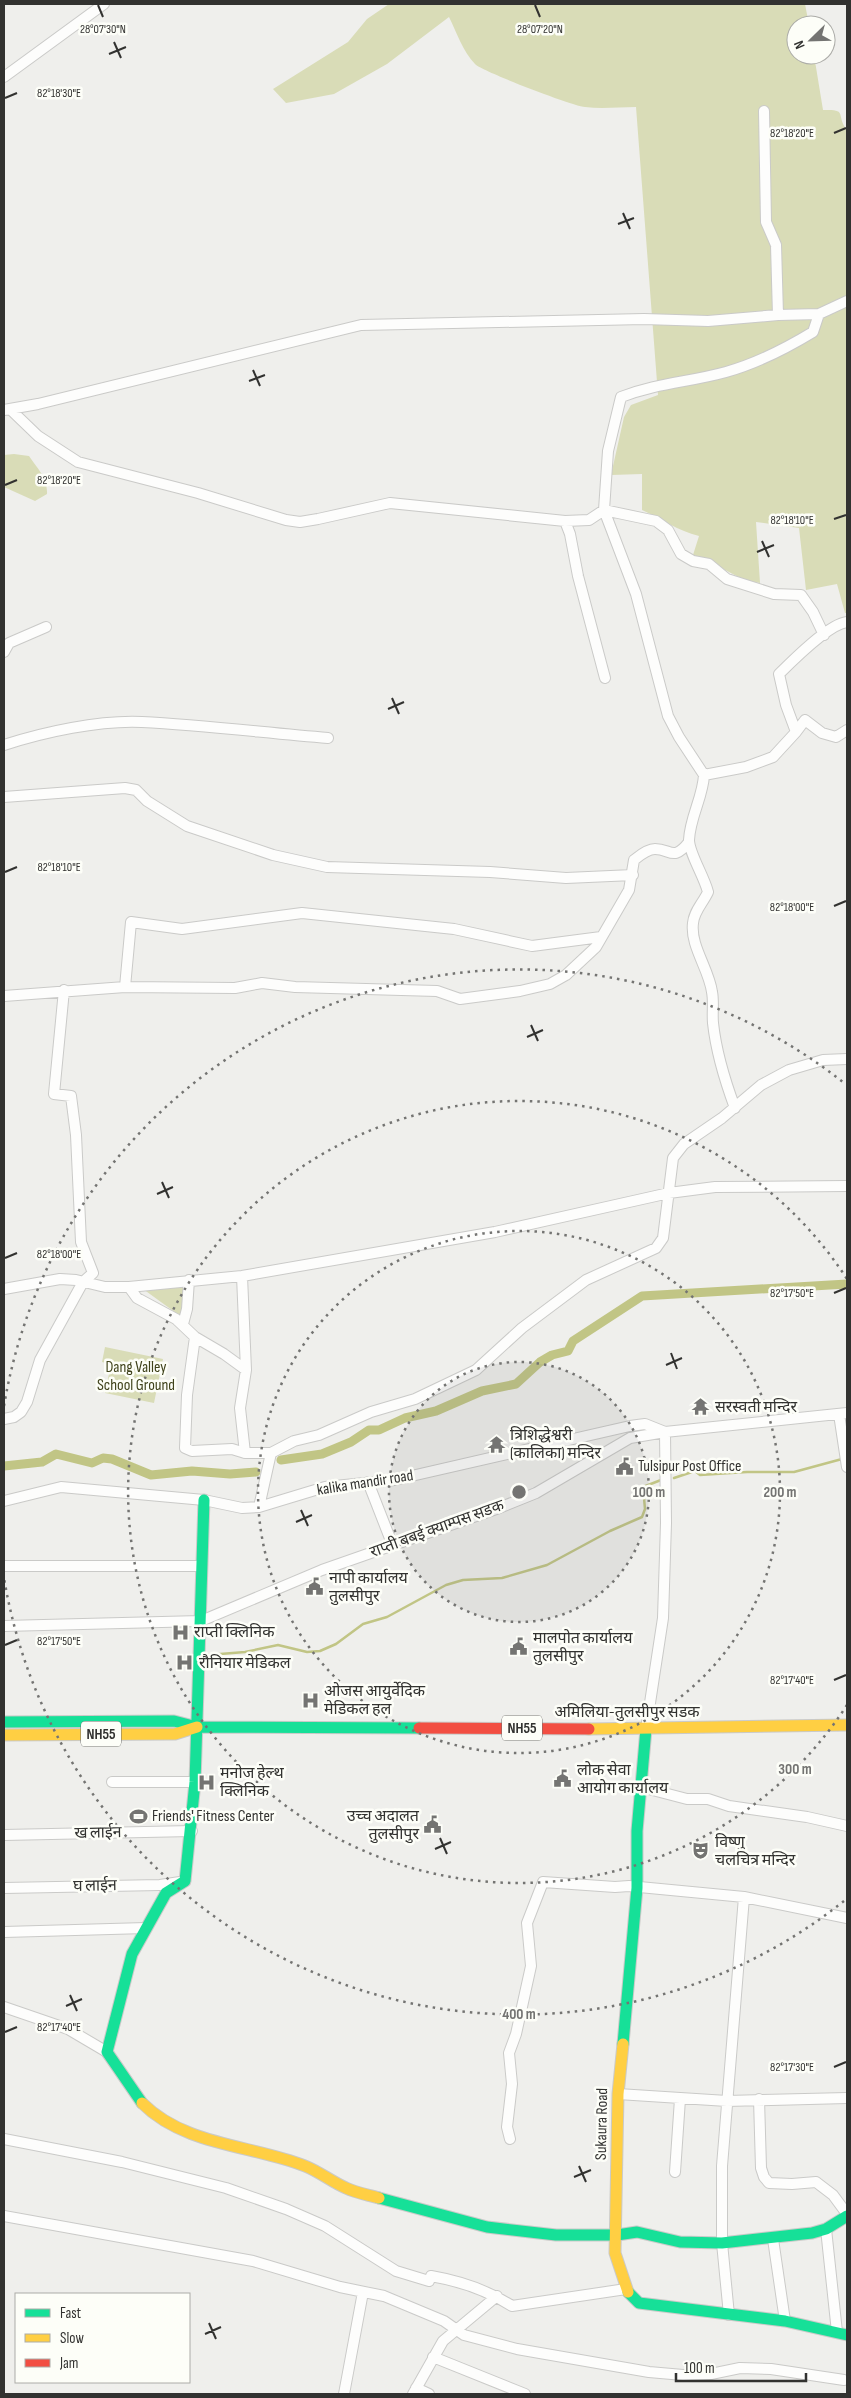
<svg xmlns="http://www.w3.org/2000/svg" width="851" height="2398" font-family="'Sofia Sans Condensed','Noto Sans Devanagari',sans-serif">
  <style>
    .green { fill: #d9dcb7 }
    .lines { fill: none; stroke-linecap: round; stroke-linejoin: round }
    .stream { stroke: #c1c585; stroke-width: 2.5 }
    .canal { stroke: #c1c585; stroke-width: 9 }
    .street-casing { stroke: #cacac8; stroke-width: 12 }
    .fast-casing { stroke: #cacac8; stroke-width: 13 }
    .slow-casing { stroke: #cacac8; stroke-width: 13 }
    .jam-casing { stroke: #cacac8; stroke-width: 13 }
    .street { stroke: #fdfdfc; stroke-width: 10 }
    .fast { stroke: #16e098; stroke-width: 11 }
    .slow { stroke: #ffcf43; stroke-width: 11 }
    .jam { stroke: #f24e42; stroke-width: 11 }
    .ticks { fill: none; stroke: #323230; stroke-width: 2 }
    .ring { fill: none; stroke: #747472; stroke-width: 2.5; stroke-dasharray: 2.5 5 }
    .labels { text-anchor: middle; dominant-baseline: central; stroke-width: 5; stroke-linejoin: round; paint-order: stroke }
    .shield { fill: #fdfef8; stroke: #6f6f6c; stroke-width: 1 }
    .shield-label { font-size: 15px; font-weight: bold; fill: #323230 }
    .park-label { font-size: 16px; fill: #40431c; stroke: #fdfef8 }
    .poi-label { font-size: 16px; fill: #323230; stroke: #fdfef8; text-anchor: start }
    .street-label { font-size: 16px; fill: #323230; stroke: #fdfef8 }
    .ticks-label { font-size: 12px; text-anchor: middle; fill: #323230; stroke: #fdfef8; stroke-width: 5; stroke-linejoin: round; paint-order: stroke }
    .centre { fill: #747472; stroke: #fdfef8; stroke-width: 2.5 }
    .ring-label { font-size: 15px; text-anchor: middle; font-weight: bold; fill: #747472; stroke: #fdfef8; stroke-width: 5; stroke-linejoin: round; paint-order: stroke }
  </style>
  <rect width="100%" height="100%" fill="#efefec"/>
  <path class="green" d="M389 4H805L809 25H796V55H814L823 110C849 109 835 115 847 130V613H845L837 584 806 590 799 528 756 522 760 583C732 579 719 562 693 555L699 536C678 531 662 519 642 510V474L611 475 624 417 631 405 658 395 636 107C619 107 602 109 585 107 573 106 481 71 475 64 463 52 456 31 449 17L387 64 334 94 286 103 273 89 348 42 367 19Z
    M14 454 29 456C37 468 48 478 47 494L35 501 4 487V455Z
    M186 1286 183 1318 143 1289Z
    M105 1347 163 1359 154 1403 105 1393 111 1364 102 1362Z"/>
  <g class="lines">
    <path class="stream" d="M674 1478 695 1471 700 1475 747 1472H794L842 1459
      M208 1655 245 1652 278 1645 307 1652 320 1651 336 1644 363 1624 387 1617 446 1585 463 1580 502 1578 547 1565 610 1531 642 1517 645 1509 643 1487 661 1480"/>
    <path class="canal" d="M281 1460 322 1454 351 1442 369 1430H379L405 1418 436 1411 482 1391 516 1384 540 1362 552 1355 568 1351 573 1341 642 1296 847 1284
      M4 1466 42 1462 56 1454 92 1463 103 1458 112 1459 151 1475 192 1471 230 1474 256 1472"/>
    <defs>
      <path id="street" d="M4 77 104 4
        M764 111 766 222 776 245 778 315
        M4 410 38 404 361 325 644 319 708 321 778 315 819 314 847 301
        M11 410 38 436 78 462 198 493 286 520 300 522 318 519 390 503 565 521 589 520 604 510 656 521 668 530 681 554 693 561 709 564 727 579 774 594 801 595 813 612 824 635
        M565 521 570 534 578 576 605 678
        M4 652 9 643 46 627
        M796 732 805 720 822 733 836 737 847 730
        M4 745C44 732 99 720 142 722 204 725 266 733 328 738
        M704 775 746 767 773 757 796 732 786 705 779 674C793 660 829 624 847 622
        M4 797 125 788 136 790 147 801 187 826 273 855 327 867 490 872 566 878 633 875
        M125 987 131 922 182 929 302 913 454 929 532 946 601 937
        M4 996 125 987 235 988 262 983 295 987 437 991 460 999 520 991 550 984 566 975 596 947 629 890 634 860C639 856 647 849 655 849 671 849 673 862 689 842
        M735 1108C725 1081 716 1051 713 1023 712 1013 714 1002 712 992 709 969 690 946 693 923 694 911 703 903 708 892 704 876 689 853 689 840 690 817 703 797 704 775L679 737 668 716 636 594 604 510 608 451 621 397C657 383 690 382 726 372 758 363 785 349 813 332L819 314
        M242 1276 246 1370 240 1408 245 1453H271
        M129 1287 137 1298 176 1319 195 1337 224 1354 246 1370
        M4 1289 60 1279 76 1280 105 1287H129L242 1276 495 1232 669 1193 715 1187 847 1186
        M183 1324 187 1309 189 1280
        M195 1337 187 1395 185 1448 192 1451 232 1449 245 1453
        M839 1414 847 1467
        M4 1419 14 1417 21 1412 27 1402 40 1360 83 1282 93 1273 81 1242 76 1135 71 1096 54 1094 64 990
        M368 1482 393 1546
        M4 1501 61 1487 204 1500 242 1508 259 1507 325 1487 394 1480 630 1426 645 1424 665 1432 666 1523 663 1618 646 1729
        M259 1507 271 1453 294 1441 319 1435 371 1412 415 1399 476 1370 522 1328 586 1280 656 1248 663 1238 673 1158 684 1144 722 1118 761 1085 789 1070 823 1060 847 1059
        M4 1566H202
        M4 1626 201 1621 322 1570 499 1508 536 1493 630 1438 665 1432 847 1413
        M112 1782H195
        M641 1787 687 1799H708L729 1806 807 1817 847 1826
        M4 1835 192 1831
        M4 1888 160 1885 180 1882
        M4 1932 146 1928
        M4 2007 68 2029 107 2052
        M618 2094 727 2101 847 2098
        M759 2099 761 2168 764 2177 769 2183 792 2184 816 2182 833 2195 847 2214
        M4 2139 122 2162 226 2188 286 2209 325 2226 396 2271 429 2281 431 2276C460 2281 487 2290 512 2306L626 2289
        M510 2139 507 2127 512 2084 509 2053 516 2034 531 1966 527 1923 543 1882 615 1887 629 1886 744 1897 847 1918
        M675 2172 680 2099
        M4 2216 253 2261 340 2287 384 2296 444 2321 464 2335 517 2349 649 2372 683 2375 711 2374 740 2368 771 2369 844 2380
        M826 2229 837 2332
        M773 2239 785 2321
        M729 2315 722 2243V2166L744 1897
        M433 2357 525 2394
        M416 2388 429 2394
        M344 2394 363 2292
        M413 2394 443 2341 497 2296"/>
      <path id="fast" d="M4 1722 174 1721 197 1727 419 1728
        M623 2044 637 1888V1831L646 1729
        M142 2103 107 2052 132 1954 166 1893 185 1881 195 1782 204 1500
        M379 2198 487 2227 556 2235H617L637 2232 680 2242 722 2243 812 2233 826 2229 847 2216
        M628 2292 639 2303 785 2321 847 2335"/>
      <path id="slow" d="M589 1729 847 1725
        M4 1735 175 1734 197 1727
        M623 2044 618 2094 615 2253 628 2292
        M142 2103C185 2146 252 2145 305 2166 320 2172 332 2182 346 2188 356 2193 369 2195 379 2198"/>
      <path id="jam" d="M419 1728 589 1729"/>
    </defs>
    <use href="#street" class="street-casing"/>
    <use href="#fast" class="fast-casing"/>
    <use href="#slow" class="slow-casing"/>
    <use href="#jam" class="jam-casing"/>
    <use href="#street" class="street"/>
    <use href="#fast" class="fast"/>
    <use href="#slow" class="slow"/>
    <use href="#jam" class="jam"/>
  </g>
  <path class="ticks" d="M98 5 103 17M535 5 540 17M114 42 121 58M109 54 126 47M5 98 17 93M834 133 846 128M623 213 630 229M618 224 634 218M253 370 260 386M249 381 265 375M5 485 17 480M834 519 846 515M762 541 769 557M757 552 774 545M392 698 399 714M388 709 404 702M5 872 17 867M834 906 846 901M531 1025 538 1041M527 1037 543 1030M162 1182 169 1198M157 1194 173 1187M5 1258 17 1253M834 1293 846 1288M671 1353 677 1369M666 1365 682 1358M301 1510 308 1526M296 1522 312 1515M5 1645 17 1640M834 1680 846 1675M440 1838 447 1854M435 1849 451 1842M70 1995 77 2011M66 2006 82 1999M5 2032 17 2027M834 2067 846 2062M579 2166 586 2182M574 2177 591 2170M209 2323 216 2339M205 2334 221 2327"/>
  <circle cx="519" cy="1492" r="130" fill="#747472" fill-opacity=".12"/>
  <g class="ring">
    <circle cx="519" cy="1492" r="130"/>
    <circle cx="519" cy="1492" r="261"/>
    <path d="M847 1705A391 391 0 1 1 847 1279"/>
    <path d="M844 1901A522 522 0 0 1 4 1578M4 1406A522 522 0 0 1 844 1083"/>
  </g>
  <defs>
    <symbol id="temple-bare" viewBox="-9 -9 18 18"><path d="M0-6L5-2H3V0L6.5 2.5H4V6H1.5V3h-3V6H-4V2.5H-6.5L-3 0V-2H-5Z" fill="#747472" stroke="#fdfef8" stroke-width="2.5" paint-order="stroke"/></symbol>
    <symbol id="civic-bare" viewBox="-9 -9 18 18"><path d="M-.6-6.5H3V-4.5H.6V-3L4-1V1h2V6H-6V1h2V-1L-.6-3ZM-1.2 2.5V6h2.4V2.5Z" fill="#747472" stroke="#fdfef8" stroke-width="2.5" paint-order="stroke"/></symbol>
    <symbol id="hospital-bare" viewBox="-9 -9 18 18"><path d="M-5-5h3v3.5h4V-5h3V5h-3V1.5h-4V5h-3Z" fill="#747472" stroke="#fdfef8" stroke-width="2.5" paint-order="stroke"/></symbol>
    <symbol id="stadium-bare" viewBox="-9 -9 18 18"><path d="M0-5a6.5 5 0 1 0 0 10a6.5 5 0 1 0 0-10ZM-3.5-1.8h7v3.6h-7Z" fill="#747472" stroke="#fdfef8" stroke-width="2.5" paint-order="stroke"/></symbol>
    <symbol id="theatre-bare" viewBox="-9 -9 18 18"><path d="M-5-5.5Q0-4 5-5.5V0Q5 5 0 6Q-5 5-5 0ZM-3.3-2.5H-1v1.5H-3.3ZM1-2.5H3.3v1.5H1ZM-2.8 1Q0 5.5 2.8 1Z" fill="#747472" stroke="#fdfef8" stroke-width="2.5" paint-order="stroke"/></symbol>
  </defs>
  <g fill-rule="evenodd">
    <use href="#temple-bare" x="688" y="1394" width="25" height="25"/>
    <use href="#temple-bare" x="484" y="1432" width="25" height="25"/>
    <use href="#civic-bare" x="612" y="1454" width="25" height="25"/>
    <use href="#civic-bare" x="302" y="1574" width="25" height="25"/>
    <use href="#hospital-bare" x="168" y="1620" width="25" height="25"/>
    <use href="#civic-bare" x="506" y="1634" width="25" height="25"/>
    <use href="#hospital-bare" x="172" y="1650" width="25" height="25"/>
    <use href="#hospital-bare" x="298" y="1688" width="25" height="25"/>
    <use href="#civic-bare" x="550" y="1766" width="25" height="25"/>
    <use href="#hospital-bare" x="194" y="1770" width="25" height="25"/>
    <use href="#stadium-bare" x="126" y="1804" width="25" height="25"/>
    <use href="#civic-bare" x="420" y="1812" width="25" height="25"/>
    <use href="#theatre-bare" x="688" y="1838" width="25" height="25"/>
  </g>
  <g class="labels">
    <g class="shield">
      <rect x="502" y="1715.5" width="40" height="25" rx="4"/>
      <rect x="81" y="1721.5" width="40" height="25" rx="4"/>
    </g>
    <g class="shield-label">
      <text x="522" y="1728">NH55</text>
      <text x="101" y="1734">NH55</text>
    </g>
    <g class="park-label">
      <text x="136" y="1367">Dang Valley<tspan x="136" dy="18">School Ground</tspan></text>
    </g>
    <g class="poi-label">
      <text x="715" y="1407">सरस्वती मन्दिर</text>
      <text x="510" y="1435">त्रिशिद्धेश्वरी<tspan x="510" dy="18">(कालिका) मन्दिर</tspan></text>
      <text x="638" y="1466">Tulsipur Post Office</text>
      <text x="329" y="1578">नापी कार्यालय<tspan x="329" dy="18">तुलसीपुर</tspan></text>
      <text x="194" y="1632">राप्ती क्लिनिक</text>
      <text x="533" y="1638">मालपोत कार्यालय<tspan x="533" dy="18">तुलसीपुर</tspan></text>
      <text x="199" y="1663">रौनियार मेडिकल</text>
      <text x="324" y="1691">ओजस आयुर्वेदिक<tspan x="324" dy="18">मेडिकल हल</tspan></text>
      <text x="577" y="1770">लोक सेवा<tspan x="577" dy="18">आयोग कार्यालय</tspan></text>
      <text x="220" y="1773">मनोज हेल्थ<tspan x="220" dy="18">क्लिनिक</tspan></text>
      <text x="152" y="1816">Friends' Fitness Center</text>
      <text x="419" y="1816" text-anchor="end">उच्च अदालत<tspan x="419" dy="18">तुलसीपुर</tspan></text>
      <text x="715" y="1842">विष्णु<tspan x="715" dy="18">चलचित्र मन्दिर</tspan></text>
    </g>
    <g class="street-label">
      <text transform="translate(365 1483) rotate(-9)">kalika mandir road</text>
      <text transform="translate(437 1529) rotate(-20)">राप्ती बबई क्याम्पस सडक</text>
      <text x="627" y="1712">अमिलिया-तुलसीपुर सडक</text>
      <text transform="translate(98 1833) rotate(-1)">ख लाईन</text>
      <text transform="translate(95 1886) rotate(-1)">घ लाईन</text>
      <text transform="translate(602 2124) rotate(-89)">Sukaura Road</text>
    </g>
  </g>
  <g class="ticks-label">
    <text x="103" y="33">28°07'30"N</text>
    <text x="540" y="33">28°07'20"N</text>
    <text x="59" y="97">82°18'30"E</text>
    <text x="792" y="137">82°18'20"E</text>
    <text x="59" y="484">82°18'20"E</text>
    <text x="792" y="524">82°18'10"E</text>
    <text x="59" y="871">82°18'10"E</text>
    <text x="792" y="911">82°18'00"E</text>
    <text x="59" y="1258">82°18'00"E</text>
    <text x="792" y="1297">82°17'50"E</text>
    <text x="59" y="1645">82°17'50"E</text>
    <text x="792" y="1684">82°17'40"E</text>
    <text x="59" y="2031">82°17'40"E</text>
    <text x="792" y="2071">82°17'30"E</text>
  </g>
  <circle cx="519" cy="1492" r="8" class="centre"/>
  <g class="ring-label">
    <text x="649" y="1497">100 m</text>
    <text x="780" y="1497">200 m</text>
    <text x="795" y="1774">300 m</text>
    <text x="519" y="2019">400 m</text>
  </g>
  <rect width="851" height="2398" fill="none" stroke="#323230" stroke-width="10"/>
  <rect x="15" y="2293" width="175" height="90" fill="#fdfef8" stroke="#acaca8"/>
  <rect x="25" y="2309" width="25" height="8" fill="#16e098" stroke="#acaca8"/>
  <text x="60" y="2318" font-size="15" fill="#323230">Fast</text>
  <rect x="25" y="2334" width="25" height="8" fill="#ffcf43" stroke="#acaca8"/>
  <text x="60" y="2343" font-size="15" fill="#323230">Slow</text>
  <rect x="25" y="2359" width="25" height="8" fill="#f24e42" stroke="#acaca8"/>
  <text x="60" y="2368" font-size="15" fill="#323230">Jam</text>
  <g transform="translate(811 40) rotate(247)"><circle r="24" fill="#fdfef8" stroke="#acaca8"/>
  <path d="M0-4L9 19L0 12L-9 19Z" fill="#747472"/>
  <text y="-8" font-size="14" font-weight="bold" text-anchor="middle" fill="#323230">N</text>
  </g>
  <path d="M676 2373v8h130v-8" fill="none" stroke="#323230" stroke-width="2.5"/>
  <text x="684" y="2373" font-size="15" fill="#323230" stroke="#fdfef8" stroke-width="4" paint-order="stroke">100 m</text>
</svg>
